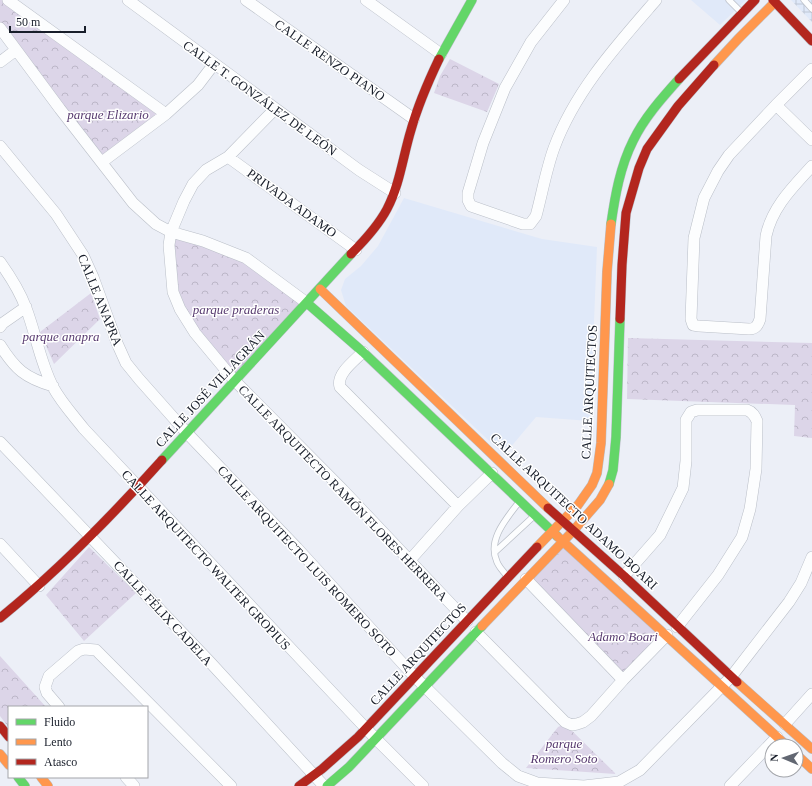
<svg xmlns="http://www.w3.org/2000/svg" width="812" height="786" font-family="'Times New Roman',serif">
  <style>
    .built { fill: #e0e9f9 }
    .industrial { fill: url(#industrial-grid) }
    .park { fill: url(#park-crowns) }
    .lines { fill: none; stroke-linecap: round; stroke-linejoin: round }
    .lane-casing { stroke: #babfc8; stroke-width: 7 }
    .street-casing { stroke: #babfc8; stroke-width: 12 }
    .fast-casing { stroke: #babfc8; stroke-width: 10 }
    .slow-casing { stroke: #babfc8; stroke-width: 10 }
    .jam-casing { stroke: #babfc8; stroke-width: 10 }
    .lane { stroke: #fcfdfe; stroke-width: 5.5 }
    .street { stroke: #fcfdfe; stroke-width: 11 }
    .fast { stroke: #63d668; stroke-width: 9 }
    .slow { stroke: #ff974d; stroke-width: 9 }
    .jam { stroke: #b3261e; stroke-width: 9 }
    .labels { text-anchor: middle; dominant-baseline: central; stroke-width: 3; stroke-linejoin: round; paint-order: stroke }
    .street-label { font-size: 13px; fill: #181e2a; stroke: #fff }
    .park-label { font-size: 13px; font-style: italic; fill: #573a6f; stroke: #fff }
  </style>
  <defs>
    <pattern id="industrial-grid" width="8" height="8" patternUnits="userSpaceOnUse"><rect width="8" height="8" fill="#e0e9f9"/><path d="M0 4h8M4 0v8" fill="none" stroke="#bfc7d6"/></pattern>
    <pattern id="park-crowns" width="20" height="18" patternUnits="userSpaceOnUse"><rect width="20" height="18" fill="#dcd5e8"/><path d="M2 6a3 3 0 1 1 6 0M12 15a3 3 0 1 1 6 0" fill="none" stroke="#bcb6c7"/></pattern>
  </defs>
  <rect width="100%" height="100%" fill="#eceff7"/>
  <path class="built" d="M691 0H746L720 25Z
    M404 198 542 239 597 247 590 421 536 417 504 455 346 306 341 290 345 279 361 266 378 246Z"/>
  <path class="industrial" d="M791 0H812V22Z"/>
  <path class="park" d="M0 0H9L166 114 102 162 0 28Z
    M450 59 499 84 487 112 434 93 440 76Z
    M171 232 225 249 307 303 234 380 180 309Z
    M91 293 100 319 54 364 40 332Z
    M628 338 812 343V438L794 436 795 405 627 399Z
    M563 541 667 635 623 680 526 579Z
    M89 547 136 593 84 641 46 595Z
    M0 656 46 707H9V728L0 716Z
    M565 724 616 774 526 768 558 727Z"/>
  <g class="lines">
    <defs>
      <path id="lane" d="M729 0 742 13
        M804 0 812 9
        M495 552 534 516
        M506 575C503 571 499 567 497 562 487 540 506 519 519 502"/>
      <path id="street" d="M8 0 166 114
        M128 0 359 170 395 193
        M246 0 414 119
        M366 0 441 54
        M564 0 531 42 505 88 483 143 468 193V200L471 206 523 224H530L536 216C542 194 546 170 554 148 575 91 617 45 656 0
        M0 28 60 109 133 203 156 224 171 232 203 241 246 258 307 303
        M0 62 16 50
        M812 69 776 105 729 155 718 171 704 198 694 238 691 319 693 325 699 326 749 329C756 329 758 325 760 319L766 236C772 207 793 187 812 166
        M776 105 812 140
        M275 109 228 157 206 170 193 184 184 201 171 232 169 245 173 292 180 309 195 333 234 380 343 490 467 621
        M0 146 56 214 83 255 93 277 117 343 126 363 139 379 186 432 297 548 414 676 502 763 518 776 537 783 584 786 619 782 640 770 731 677 789 602 801 583 812 557
        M228 157 356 250
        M102 162 166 114 198 85 214 64
        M0 262C10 276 20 292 26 308 36 334 40 362 53 387 61 402 73 415 84 429L376 739 423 786
        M0 327 3 323 26 307
        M0 345C15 369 25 378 53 386
        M363 352C354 361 336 374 340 387L458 506
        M0 442 209 661 324 786
        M0 544 39 586
        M410 560 458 506 492 473
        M624 576 660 535 683 488 686 461V420L691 412 697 410H747C753 412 755 416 757 421L756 469 750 509 742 537 718 575 677 627
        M526 579 623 680
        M476 632 565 722 572 725 577 724 583 722 591 716 623 680 667 635
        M59 707 47 693 45 687 49 676 78 651 84 649 96 650 231 786
        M785 724 812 694
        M126 777 134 786
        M730 786 777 737"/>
      <path id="fast" d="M439 59 472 0
        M611 224C615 196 620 167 633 141 644 118 662 98 679 79
        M307 303 363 352 557 536
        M162 460 351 254
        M609 484 613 470 616 437 620 319
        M18 777 25 786
        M327 786 349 767 482 626"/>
      <path id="slow" d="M714 65 739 38 775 2
        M320 289 548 508
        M557 536 787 746
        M537 547 578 505 592 485 597 473 601 443 607 272 611 224
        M482 626 573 531 600 500 609 484
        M737 682 812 749
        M0 754 9 765
        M796 754 812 769
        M41 777 48 786"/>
      <path id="jam" d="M773 0 812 41
        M679 79 755 0
        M351 254C365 240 378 226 387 209 400 184 403 156 411 130 418 105 428 82 439 59
        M620 319 622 265 626 213 639 168 647 149 678 106 714 65
        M548 508 624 576 737 682
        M0 618C59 570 111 517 162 460
        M0 726 9 737
        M299 786 322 769 358 737 537 547"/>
    </defs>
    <use href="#lane" class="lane-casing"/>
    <use href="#street" class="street-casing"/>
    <use href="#fast" class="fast-casing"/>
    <use href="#slow" class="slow-casing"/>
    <use href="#jam" class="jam-casing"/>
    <use href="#lane" class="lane"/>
    <use href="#street" class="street"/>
    <use href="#fast" class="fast"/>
    <use href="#slow" class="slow"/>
    <use href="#jam" class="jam"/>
  </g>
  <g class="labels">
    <g class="street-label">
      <text transform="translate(330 60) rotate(35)">CALLE RENZO PIANO</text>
      <text transform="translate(260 98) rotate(36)">CALLE T. GONZÁLEZ DE LEÓN</text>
      <text transform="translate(292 203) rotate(36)">PRIVADA ADAMO</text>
      <text transform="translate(100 300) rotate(68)">CALLE ANAPRA</text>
      <text transform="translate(210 389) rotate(-47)">CALLE JOSÉ VILLAGRÁN</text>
      <text transform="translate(589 392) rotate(-87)">CALLE ARQUITECTOS</text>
      <text transform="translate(343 493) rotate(46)">CALLE ARQUITECTO RAMÓN FLORES HERRERA</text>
      <text transform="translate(574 511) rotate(43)">CALLE ARQUITECTO ADAMO BOARI</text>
      <text transform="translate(206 560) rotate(47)">CALLE ARQUITECTO WALTER GROPIUS</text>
      <text transform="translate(307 561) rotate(47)">CALLE ARQUITECTO LUIS ROMERO SOTO</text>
      <text transform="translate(163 613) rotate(47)">CALLE FÉLIX CADELA</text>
      <text transform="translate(418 654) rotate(-47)">CALLE ARQUITECTOS</text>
    </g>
    <g class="park-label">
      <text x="108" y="114">parque Elizario</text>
      <text x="236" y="309">parque praderas</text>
      <text x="61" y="336">parque anapra</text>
      <text x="623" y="636">Adamo Boari</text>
      <text x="564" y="743">parque<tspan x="564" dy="15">Romero Soto</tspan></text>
    </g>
  </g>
  <rect x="8" y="706" width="140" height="72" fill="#ffffff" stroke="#a3a5aa"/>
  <rect x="16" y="719" width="20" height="6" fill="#63d668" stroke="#a3a5aa"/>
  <text x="44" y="726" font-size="12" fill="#181e2a">Fluido</text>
  <rect x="16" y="739" width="20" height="6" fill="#ff974d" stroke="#a3a5aa"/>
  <text x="44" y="746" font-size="12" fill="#181e2a">Lento</text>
  <rect x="16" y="759" width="20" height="6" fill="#b3261e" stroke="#a3a5aa"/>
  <text x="44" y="766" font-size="12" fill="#181e2a">Atasco</text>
  <g transform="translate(784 758) rotate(272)"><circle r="19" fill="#ffffff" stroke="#a3a5aa"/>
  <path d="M0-3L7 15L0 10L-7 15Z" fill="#626772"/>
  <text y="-6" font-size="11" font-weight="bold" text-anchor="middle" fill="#181e2a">N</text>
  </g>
  <path d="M10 26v6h75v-6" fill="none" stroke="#181e2a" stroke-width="2"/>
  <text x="16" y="26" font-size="12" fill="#181e2a" stroke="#ffffff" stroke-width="3" paint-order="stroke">50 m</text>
</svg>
